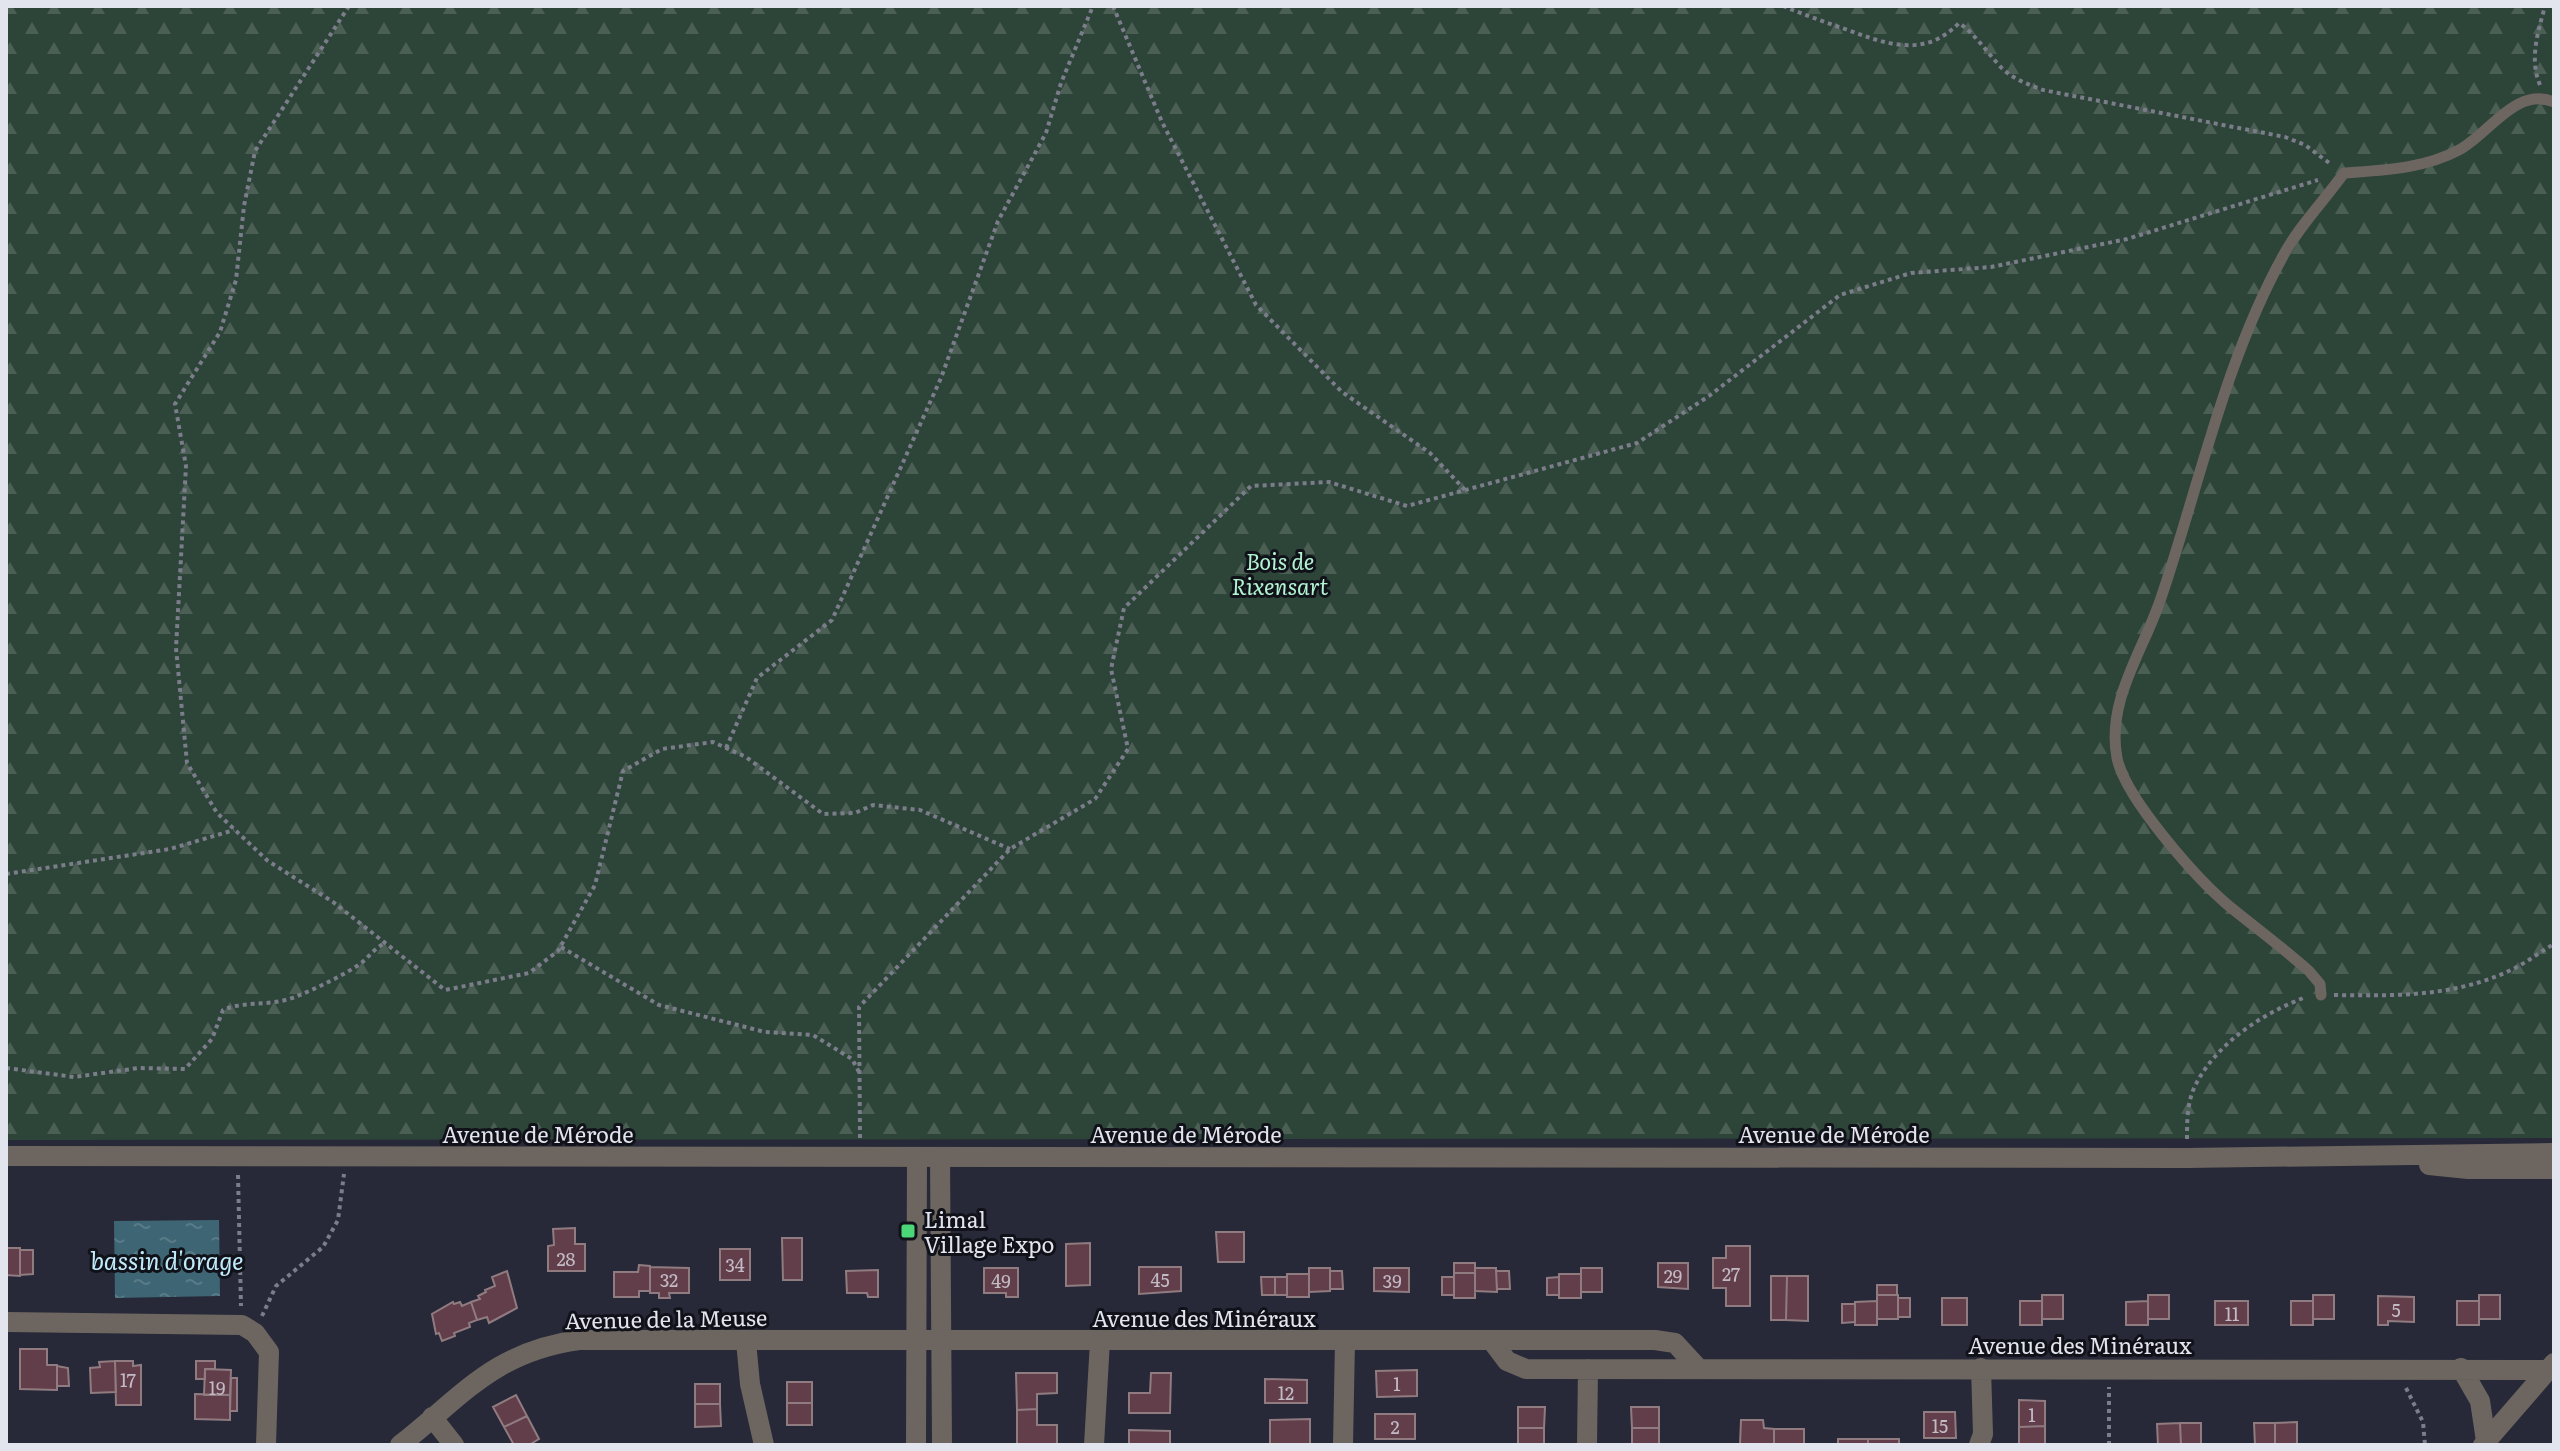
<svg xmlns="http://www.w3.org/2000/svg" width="2560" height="1451" font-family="Literata,serif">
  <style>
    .forest { fill: url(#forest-firs) }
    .water { fill: url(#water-ripples) }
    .building { fill: #613e49; stroke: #907b81; stroke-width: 2 }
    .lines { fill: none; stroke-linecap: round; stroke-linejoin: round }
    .path { stroke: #7b7d8a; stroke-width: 4; stroke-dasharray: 4 4; stroke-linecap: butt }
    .service { stroke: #6d6660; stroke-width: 11 }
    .minor { stroke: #6d6660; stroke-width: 20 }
    .tertiary { stroke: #6d6660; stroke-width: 20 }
    .poi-dot { fill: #4bd677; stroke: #111219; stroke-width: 3 }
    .labels { text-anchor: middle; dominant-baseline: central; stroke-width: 6; stroke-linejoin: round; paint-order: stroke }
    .number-label { font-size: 18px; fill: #c2bac5 }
    .park-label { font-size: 22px; font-style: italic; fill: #b2f4d2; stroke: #111219 }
    .street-label { font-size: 22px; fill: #e2e4ee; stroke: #111219 }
    .poi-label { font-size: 22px; fill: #e2e4ee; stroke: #111219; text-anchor: start }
    .water-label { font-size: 24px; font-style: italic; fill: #c1ebfb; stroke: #111219 }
  </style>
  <defs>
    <pattern id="forest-firs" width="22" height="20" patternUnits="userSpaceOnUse" patternTransform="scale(2)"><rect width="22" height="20" fill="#2d4438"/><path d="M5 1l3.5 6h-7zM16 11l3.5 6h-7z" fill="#4b5f55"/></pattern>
    <pattern id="water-ripples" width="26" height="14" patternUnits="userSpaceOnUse" patternTransform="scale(2)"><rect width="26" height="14" fill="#3d6574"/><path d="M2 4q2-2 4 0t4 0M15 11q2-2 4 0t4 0" fill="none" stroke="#597b88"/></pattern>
  </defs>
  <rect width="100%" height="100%" fill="#272938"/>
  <path class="forest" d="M6 6H2554V1138L6 1140Z"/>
  <path class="water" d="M219 1220 220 1296 115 1298 114 1221Z"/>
  <path class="building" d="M575 1228V1244H585V1271H548V1246L554 1245 553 1229Z
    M1216 1232H1244V1262H1218Z
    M782 1238H802V1280H783Z
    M1090 1243V1285L1066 1286V1244Z
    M1726 1246H1750V1306H1726V1288H1713V1258H1726Z
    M6 1248H20V1276L6 1275Z
    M720 1249H750V1280H720Z
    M20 1250H33V1274L20 1275Z
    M1454 1263H1475V1273H1454Z
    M1658 1263H1688V1289L1658 1287Z
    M639 1265 650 1266V1291H639V1297H614V1272H638Z
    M650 1267 689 1268V1293H669L670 1298H659V1293H650Z
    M1139 1267H1181V1291L1139 1294Z
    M984 1268H1018V1297H1006V1293H984Z
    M1309 1268H1330V1291L1309 1292Z
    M1374 1268H1409V1292L1374 1291Z
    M1475 1268H1496L1497 1292 1475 1291Z
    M1581 1268H1602V1292H1581Z
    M878 1270V1297H868L867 1293H847L846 1271Z
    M507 1271 517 1308 489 1323 487 1317 477 1320 471 1302 480 1299 478 1296 486 1292 485 1290 495 1286 492 1277Z
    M1330 1271H1342L1343 1289H1330Z
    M1496 1271H1509L1510 1289H1497Z
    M1454 1273H1475V1298H1454Z
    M1287 1274H1309V1297H1287Z
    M1559 1274H1581V1298H1559Z
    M1771 1276H1787L1786 1320H1771Z
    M1787 1276H1808V1321L1786 1320Z
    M1261 1277H1275V1295H1262Z
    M1275 1277H1287V1295H1275Z
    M1442 1277H1454V1295H1442Z
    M1559 1277V1295H1547V1278Z
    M1877 1285H1897V1295H1877Z
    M1877 1295H1898V1319H1877Z
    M2042 1295H2063V1319H2042Z
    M2148 1295H2169V1319H2148Z
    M2313 1295H2334V1319H2313Z
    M2479 1295H2500V1319H2479Z
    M2378 1296 2414 1297V1322L2388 1321V1325H2378Z
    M1898 1298H1910V1317H1898Z
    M1942 1298H1967V1325H1942Z
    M1877 1301V1325H1855V1302Z
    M2020 1301H2042V1325H2020Z
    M2148 1301V1325H2126V1302Z
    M2215 1301H2248V1325H2215Z
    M2291 1301H2313V1325H2291Z
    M2457 1301H2479V1325H2457Z
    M453 1302 454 1304 460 1302 462 1306 471 1302 477 1320 469 1323 470 1327 454 1333 455 1336 442 1341 439 1333 436 1334 432 1314Z
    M1842 1304H1855V1322L1842 1323Z
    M20 1349H47V1365H57V1390L20 1389Z
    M115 1361H133V1366L141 1365V1405H116Z
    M115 1361 116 1392 91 1393 90 1368 100 1367 99 1362Z
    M196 1361H215V1369H205V1379H196Z
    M57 1366 68 1368 69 1386H57Z
    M205 1369 231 1370 230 1395H204Z
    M1417 1370V1396L1377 1397 1376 1371Z
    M1016 1373H1057V1393L1037 1394V1409L1017 1410Z
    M1151 1373H1171L1170 1413H1129V1393H1150Z
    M231 1378H237V1411H230Z
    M1265 1379 1307 1380V1403H1265Z
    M787 1382H812V1403H787Z
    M695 1384H720V1404H695Z
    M195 1394 230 1395V1420L195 1419Z
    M516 1395 527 1416 504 1427 493 1407Z
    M2019 1400 2045 1401V1426L2019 1427Z
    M787 1403H812V1425H787Z
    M695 1404H720L721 1426 695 1427Z
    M1518 1407H1545L1544 1428H1518Z
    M1631 1407H1659V1428H1632Z
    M1037 1409V1425H1057V1445H1017V1410Z
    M1924 1412H1955L1956 1438H1924Z
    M1375 1414H1415V1439H1375Z
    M527 1416 539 1439 529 1445H514L504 1427Z
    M1310 1419V1445H1270V1420Z
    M1741 1420H1763L1764 1428 1774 1429V1445H1740Z
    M2297 1422V1445H2275V1423Z
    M2180 1423H2201V1445H2181Z
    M2180 1423 2181 1445H2158L2157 1424Z
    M2254 1423H2275V1445H2255Z
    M2045 1426V1445H2019V1427Z
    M1518 1428H1544V1445H1518Z
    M1632 1428H1659V1445H1632Z
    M1774 1429H1804V1445H1774Z
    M1129 1430 1170 1431V1445H1129Z
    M1838 1439H1868V1445H1838Z
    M1868 1439H1899V1445H1868Z"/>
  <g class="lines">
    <path class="path" d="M349 6 255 151 244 206 236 280 220 332 175 404 186 466 176 648 187 763 217 813 268 861 333 902 445 990 529 973 558 951 595 885 623 771 662 749 713 742 746 757 823 814 855 813 873 805 920 810 1010 849
      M1113 6 1162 122 1256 305 1342 392 1430 453 1465 490
      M1783 6C1802 14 1822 21 1842 28 1884 43 1923 60 1959 23 1976 35 1985 50 1999 65 2010 78 2027 84 2043 90L2285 137 2305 145 2332 165
      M2540 85C2529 59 2538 32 2545 6
      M726 748 757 678 832 620 941 378 998 221 1046 133 1061 83 1093 6
      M6 874 170 849 234 830
      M561 947 659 1005 765 1032 813 1035 852 1059 859 1072
      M2334 995C2396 996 2454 997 2511 970 2526 963 2540 952 2554 944
      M6 1068 74 1077 139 1068 185 1069 212 1039 223 1010C247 1000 269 1007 295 997 315 989 338 978 357 966 367 960 373 949 385 943
      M860 1138 859 1007 1010 849 1095 799 1128 749 1111 669 1124 608 1251 486 1329 482 1407 506 1637 443 1709 396 1840 295 1911 273 1991 267 2127 239 2318 180
      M2187 1139C2187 1121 2187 1101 2196 1084 2217 1043 2263 1013 2306 997
      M238 1175 241 1306
      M262 1316 276 1286 323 1247 338 1220 344 1174
      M2406 1388 2423 1422 2425 1445
      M2109 1445V1387"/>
    <path class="service" d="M2321 995 2320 984 2309 971C2283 948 2256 928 2229 906 2197 879 2125 798 2117 758 2106 700 2144 650 2161 598 2200 483 2224 363 2283 256 2299 226 2324 201 2344 173 2384 170 2423 169 2459 150 2489 134 2516 86 2554 102"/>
    <path class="minor" d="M940 1157 942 1445
      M6 1322 242 1325 255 1333 269 1352 266 1445
      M746 1341 750 1384 764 1445
      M1492 1341 1507 1361 1526 1369 2549 1370
      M2461 1368 2480 1401 2486 1441
      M432 1417 454 1445
      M400 1445C463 1396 493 1352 579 1340H1655L1675 1343 1699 1369
      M916 1445 917 1157
      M1094 1445 1100 1341
      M1343 1445 1345 1341
      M1587 1445 1588 1369
      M1979 1445 1983 1434 1981 1368
      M2483 1445 2554 1363"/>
    <path class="tertiary" d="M6 1156 2187 1158 2554 1153
      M2429 1165 2468 1169H2554"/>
  </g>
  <rect class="poi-dot" x="900" y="1223" width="16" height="16" rx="4"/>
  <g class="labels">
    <g class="number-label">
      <text x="566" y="1258">28</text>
      <text x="735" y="1264">34</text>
      <text x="1731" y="1273">27</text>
      <text x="1673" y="1275">29</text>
      <text x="669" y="1279">32</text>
      <text x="1160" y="1279">45</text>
      <text x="1001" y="1280">49</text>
      <text x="1392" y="1280">39</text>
      <text x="2396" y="1309">5</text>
      <text x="2232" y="1313">11</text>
      <text x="128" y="1379">17</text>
      <text x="1397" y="1383">1</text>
      <text x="217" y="1387">19</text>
      <text x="1286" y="1392">12</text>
      <text x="2032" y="1414">1</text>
      <text x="1940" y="1425">15</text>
      <text x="1395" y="1426">2</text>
    </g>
    <g class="park-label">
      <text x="1280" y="560">Bois de<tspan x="1280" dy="25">Rixensart</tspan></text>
    </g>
    <g class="street-label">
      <text x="538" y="1133">Avenue de Mérode</text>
      <text x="1186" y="1133">Avenue de Mérode</text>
      <text x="1834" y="1133">Avenue de Mérode</text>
      <text x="1204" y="1317">Avenue des Minéraux</text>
      <text transform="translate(666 1318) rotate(-1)">Avenue de la Meuse</text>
      <text x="2080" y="1344">Avenue des Minéraux</text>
    </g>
    <g class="poi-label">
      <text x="924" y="1218">Limal<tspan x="924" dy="25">Village Expo</tspan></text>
    </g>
    <g class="water-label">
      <text x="167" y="1259">bassin d'orage</text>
    </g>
  </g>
  <rect width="2560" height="1451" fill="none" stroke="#e2e4ee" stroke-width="16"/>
</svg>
